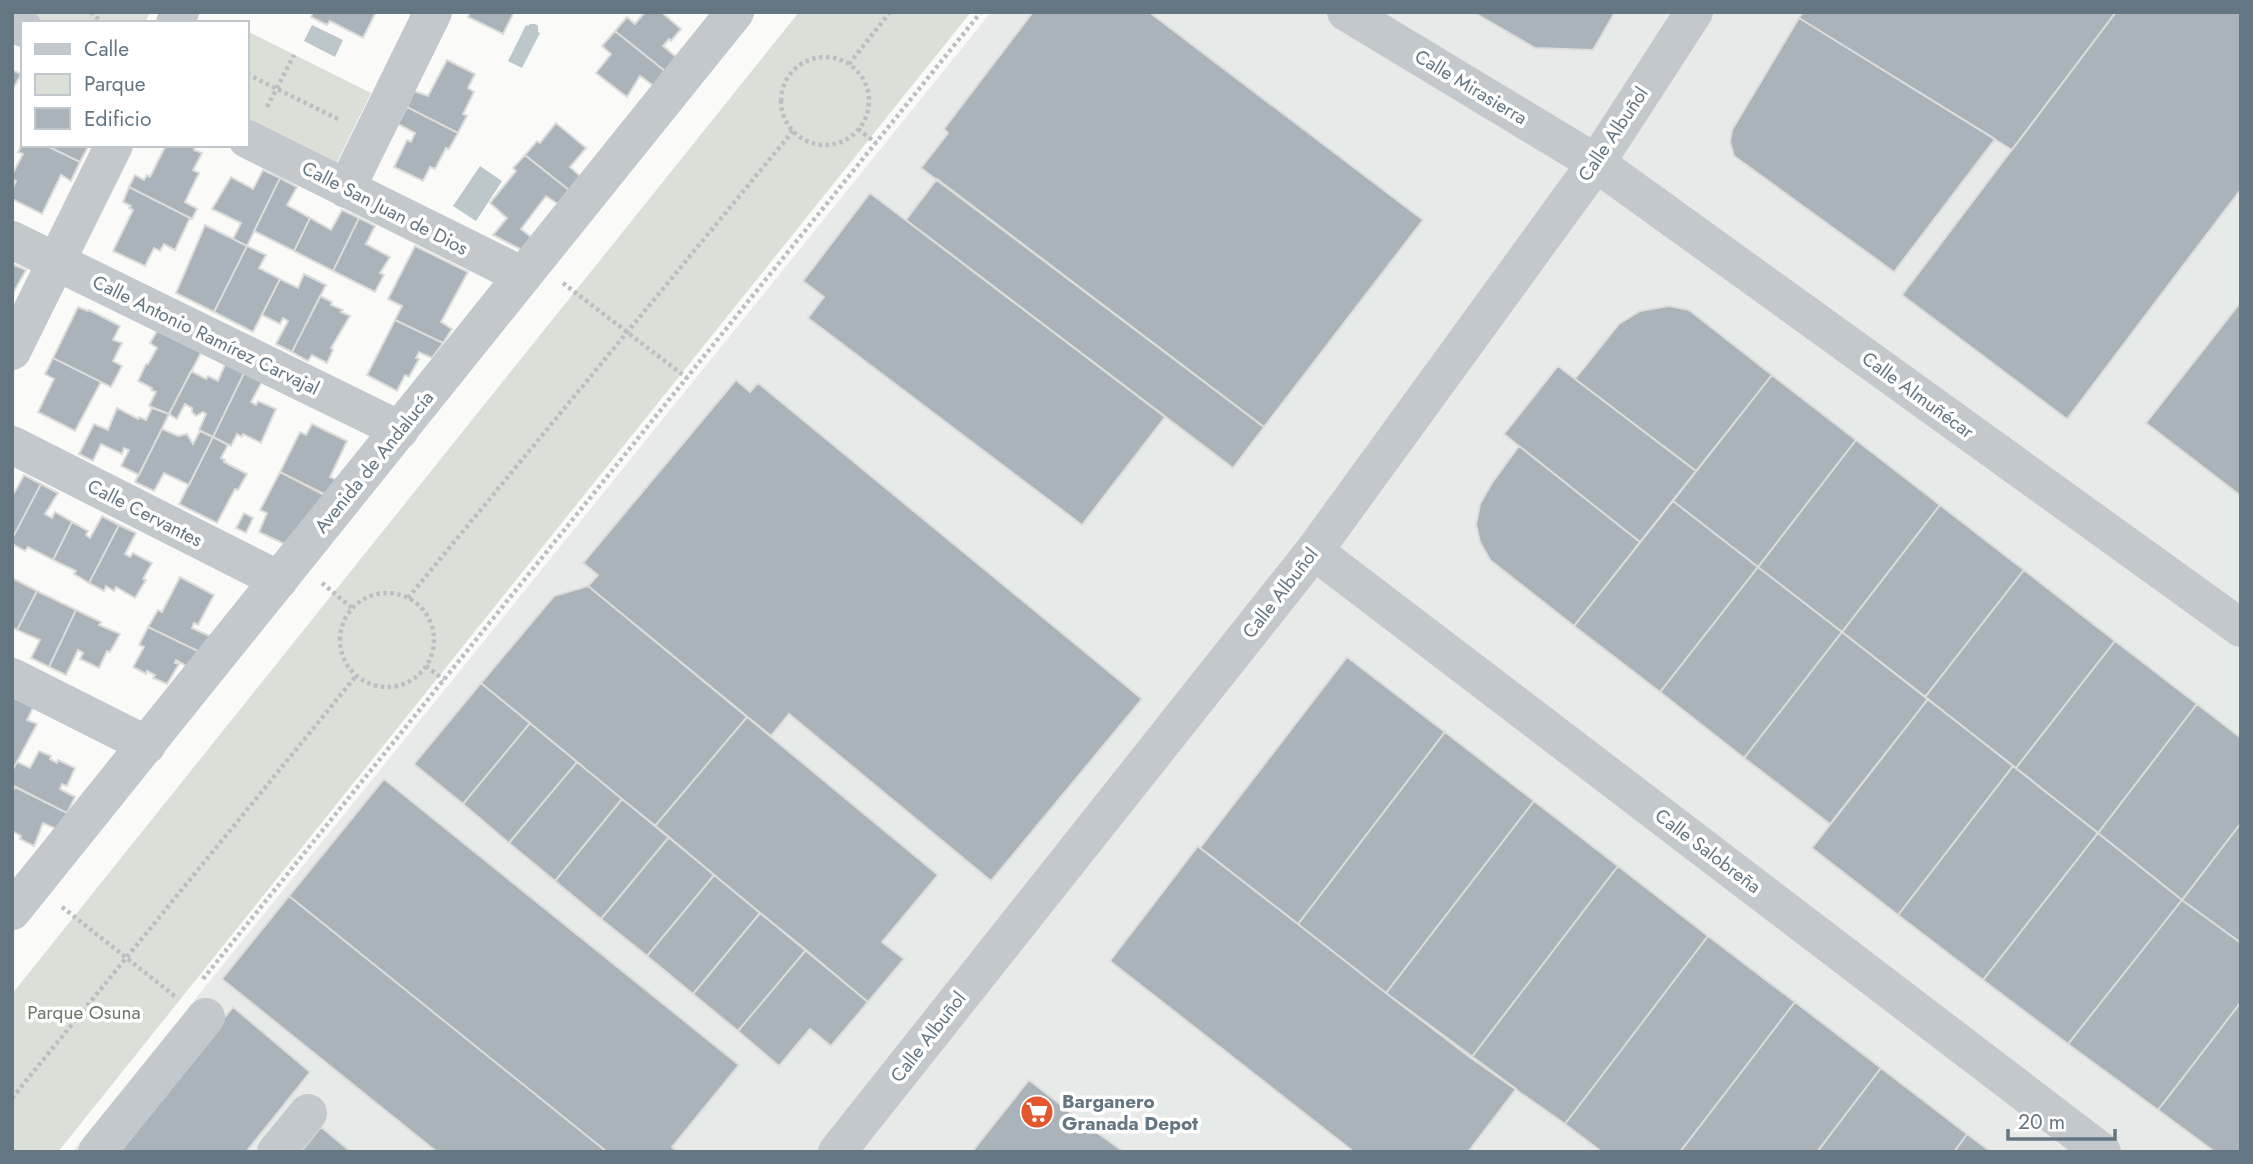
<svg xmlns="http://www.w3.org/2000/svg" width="2253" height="1164" font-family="Jost,sans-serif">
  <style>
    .built { fill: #e8e9e9 }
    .green { fill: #dadfd7 }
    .water { fill: #bbc7cb }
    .building { fill: #aab3b9; stroke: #dcdcda; stroke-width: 2 }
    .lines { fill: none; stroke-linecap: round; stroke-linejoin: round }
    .path { stroke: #bbbfc2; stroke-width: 4.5; stroke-dasharray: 3.5 3.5; stroke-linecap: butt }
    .minor { stroke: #c3c8cc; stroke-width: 38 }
    .labels { text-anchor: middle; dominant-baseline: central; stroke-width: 7; stroke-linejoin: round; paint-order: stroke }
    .street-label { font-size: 19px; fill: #657683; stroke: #fff }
    .park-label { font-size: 19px; fill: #687a64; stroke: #fff }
    .poi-label { font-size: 19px; font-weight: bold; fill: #657683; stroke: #fff; text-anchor: start }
  </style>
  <rect width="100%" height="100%" fill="#fafaf8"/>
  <path class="built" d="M991 12H2241V1152H72Z"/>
  <path class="green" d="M22 12H150L145 23H45Z
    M799 12H971L58 1152H12V994Z
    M247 31 371 93 336 164 247 120Z"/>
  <path class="water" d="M530 24H535L538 26V32L540 33 522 68 508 61 526 25 528 26Z
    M312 25 343 40 335 57 304 41Z
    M480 166 502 181 476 221 453 206Z"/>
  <path class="building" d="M313 12H376L363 38 330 21 327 25 311 17Z
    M470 12H514L503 34 468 17Z
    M645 12H661L681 29 671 41 669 39 663 46 676 57 665 71 615 31 627 17 635 24Z
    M1033 12H1149L1423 220 1264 427 921 168 948 133 944 129Z
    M1473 12H1615L1593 50 1535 48Z
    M1803 12H2116L2012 150 1799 18Z
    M2116 12H2241V189L2067 419 1902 295Z
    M1799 18 1995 139 1894 272 1734 156 1730 142 1732 130Z
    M615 31 665 71 654 86 640 76 627 97 596 73 611 54 602 46Z
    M447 60 475 74 468 88 474 92 463 114 467 116 458 133 407 107 414 91 428 96Z
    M12 70 21 74 12 91Z
    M407 107 458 133 449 149 446 148 435 169 430 167 423 181 394 167 407 140 411 142 415 133 398 124Z
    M556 123 586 148 570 167 580 176 569 190 525 155 537 141 540 143Z
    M23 143V145H45L80 162 71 181 61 175 42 214 12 199V190L16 181 12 179V175L23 154 18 152Z
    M45 145H89L80 162Z
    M166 145H196L194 150 202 153 193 170 199 173 185 202 197 209 192 219 129 187 135 175 144 180 147 175 150 177Z
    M525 155 569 190 558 204 546 196 521 229 531 237 522 250 493 235 507 218 490 203 516 171 513 168Z
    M263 170 280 178 247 246 233 239 241 223 212 209 231 177 253 189Z
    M280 178 297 187 287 205 310 218 294 251 254 231Z
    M937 179 1264 427 1233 468 906 220Z
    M129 187 190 218 175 250 164 244 160 251 154 248 145 266 113 251 133 210 129 208 131 206 123 202Z
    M870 193 1165 417 1082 525 808 318 824 297 803 281Z
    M342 210 359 218 333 271 294 251 310 218 331 230Z
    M359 218 375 226 366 244 390 257 380 273 384 275 375 292 333 271Z
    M205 225 247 246 214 312 176 293Z
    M247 246 266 255 259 268 280 279 253 332 214 312Z
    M415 246 468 272 441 322 452 329 443 343 395 320 402 306 388 299Z
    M12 264 26 270 12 295Z
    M304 274 326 285 292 352 276 344 288 321 283 318 280 324 262 315 280 279 298 288Z
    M320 296 332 302 331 305 343 310 341 312 350 316 331 348 333 350 327 363 312 355 308 361 292 352Z
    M2241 302V496L2146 423Z
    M1669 306 1689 310 1772 375 1696 471 1575 379 1619 324 1640 311Z
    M78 307 88 311 89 310 120 326 113 340 122 343 113 361 122 366 111 387 53 358Z
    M395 320 443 343 432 358 419 352 416 358 419 359 409 377 405 375 397 391 367 375Z
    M159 328 203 349 169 414 149 406 156 392 151 390 152 388 138 381 146 364H148L157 348 150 343Z
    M53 358 101 382 75 431 38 412 54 379 45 374Z
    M227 360 246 369 213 437 199 430 206 414 203 412 196 416 192 412V408L185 404 177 419 169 414 191 371 206 379 208 376 218 381Z
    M1558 366 1696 471 1640 542 1504 434Z
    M246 369 264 378 251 402 256 405 258 401 276 409 261 443 243 434 242 437 237 434 231 446 213 437Z
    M1772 375 1856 440 1758 567 1673 501Z
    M736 380 750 392 758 383 1142 699 991 881 789 714 771 736 588 586 598 575 583 563Z
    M117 408 138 419 139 417 146 420 152 408 169 414 139 475 121 466 129 450 124 448 122 454 101 444 93 461 79 454 94 424 108 430Z
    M312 424 347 441 330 477 337 480 328 496 280 472 300 432 306 435Z
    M162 429 178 436 187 434 193 444 200 431 213 437 189 485 164 473 154 491 135 482Z
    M213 437 228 445 221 458 225 460 224 462 247 474 238 490 235 489 217 523 179 504Z
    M1856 440 1940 505 1842 632 1758 567Z
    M1519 446 1640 542 1574 626 1490 560 1480 542 1476 525 1480 504 1492 483Z
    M280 472 330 498 291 547 259 532 267 513 260 510Z
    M24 475 41 484 12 539V497Z
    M41 484 58 493 45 514 52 518 55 512 72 522 53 560 28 547 25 551 12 544 13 537Z
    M1673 501 1758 567 1660 692 1574 626Z
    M1940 505 2024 570 1925 697 1842 632Z
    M244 513 253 518 246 533 236 528Z
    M102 516 119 525 89 583 74 574 76 571 53 560 72 522 88 531 86 535 90 538Z
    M119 525 136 533 125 554 130 557 133 553 152 563 143 579 146 580 135 598 116 587 114 591 106 586 104 591 89 583Z
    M1758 567 1842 632 1744 758 1660 692Z
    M2024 570 2115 641 2016 768 1925 697Z
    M180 577 214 595 198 625 194 623 192 628 216 639 204 654 148 627 158 610 162 612Z
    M12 578 37 591 17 630 12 627Z
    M588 586 747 717 655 826 481 683 554 596Z
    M37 591 76 610 49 667 31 658 40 640 17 630Z
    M76 610 101 622 99 625 120 634 110 652 107 651 99 668 80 659 83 653 78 650 66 675 49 667Z
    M148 627 204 654 193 670 176 660 175 663 179 664 167 684 153 678 155 675 147 671 146 674 133 667 144 647 139 645Z
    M1842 632 1928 699 1830 824 1744 758Z
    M2115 641 2197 704 2098 833 2016 768Z
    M1347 657 1445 732 1298 924 1200 848Z
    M481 683 530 723 463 804 414 764Z
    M12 695 34 706 27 720 37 724 12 771Z
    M1928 699 2013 766 1898 915 1812 848Z
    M2197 704 2241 738V823L2182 900 2098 833Z
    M747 717 938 875 882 942 904 959 868 1002 655 826Z
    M530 723 577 762 509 843 463 804Z
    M1445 732 1534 801 1386 993 1298 924Z
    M39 751 51 756 50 759 57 763 58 760 75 768 67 786 62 784 60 789 75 797 67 813 12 785V771L17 762 30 768Z
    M577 762 622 799 555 881 509 843Z
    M2013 766 2098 833 1983 980 1898 915Z
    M384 779 739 1065 672 1147 678 1152H607L289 896Z
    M15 787 67 813 59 830 43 823 34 846 20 839 21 836 14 832 12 835V792Z
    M622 799 669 837 601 919 555 881Z
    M1534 801 1618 866 1471 1058 1386 993Z
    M2241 823V943L2182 900Z
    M2098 833 2182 900 2068 1044 1983 980Z
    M669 837 714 875 647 956 601 919Z
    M1198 846 1386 993 1516 1089 1468 1152H1354L1110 961Z
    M1618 866 1708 936 1565 1124 1471 1058Z
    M714 875 760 913 693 994 647 956Z
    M289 896 607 1152H437L222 979Z
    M2182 900 2241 943V1002L2158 1110 2068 1044Z
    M760 913 806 950 738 1031 693 994Z
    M1708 936 1795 1002 1680 1152H1602L1565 1124Z
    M806 950 868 1002 831 1046 810 1029 779 1066 738 1031Z
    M1795 1002 1881 1068 1817 1152H1680Z
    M2241 1002V1152H2215L2158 1110Z
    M233 1007 310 1072 246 1152H116Z
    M1881 1068 1967 1134 1954 1152H1817Z
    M1029 1080 1085 1124 1124 1152H972Z
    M321 1127 351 1152H301Z
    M1967 1134 1991 1152H1954Z"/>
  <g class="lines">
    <path class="path" d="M91 12 102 23
      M781 101a44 44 0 1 1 88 0a44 44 0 1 1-88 0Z
      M849 64 890 12
      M247 74 340 120
      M267 107 294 55
      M858 129 876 143
      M563 283 687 378
      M322 583 352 608
      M340 640a47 47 0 1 1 94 0a47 47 0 1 1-94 0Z
      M408 598 793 131
      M426 666 444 680
      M62 907 176 997
      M203 979 981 12
      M12 1098 356 676"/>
    <path class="minor" d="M1346 12 1596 163 2241 628
      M12 23 23 28
      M175 23 180 12
      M247 139 523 276
      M346 189 433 12
      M12 240 400 430
      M12 351 114 145
      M12 445 279 580
      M1314 551 2102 1152
      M12 677 147 745
      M12 911 735 12
      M97 1152 206 1017
      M276 1152 308 1113
      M837 1152 1314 551 1596 163 1694 12"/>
  </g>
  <defs>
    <symbol id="supermarket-disc" viewBox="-11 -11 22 22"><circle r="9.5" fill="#e4572e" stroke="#fff"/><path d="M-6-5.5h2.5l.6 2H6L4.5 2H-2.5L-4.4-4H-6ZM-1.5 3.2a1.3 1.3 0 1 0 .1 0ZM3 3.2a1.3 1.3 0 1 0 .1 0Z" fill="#fff"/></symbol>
  </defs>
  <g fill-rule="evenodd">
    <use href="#supermarket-disc" x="1018" y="1093" width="38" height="38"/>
  </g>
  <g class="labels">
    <g class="street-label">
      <text transform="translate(1471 87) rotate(31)">Calle Mirasierra</text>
      <text transform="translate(1613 134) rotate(-56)">Calle Albuñol</text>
      <text transform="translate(385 208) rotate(27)">Calle San Juan de Dios</text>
      <text transform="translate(206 335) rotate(26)">Calle Antonio Ramírez Carvajal</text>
      <text transform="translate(1918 395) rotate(36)">Calle Almuñécar</text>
      <text transform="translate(374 462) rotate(-51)">Avenida de Andalucía</text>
      <text transform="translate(145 513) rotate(27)">Calle Cervantes</text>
      <text transform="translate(1280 593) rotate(-52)">Calle Albuñol</text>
      <text transform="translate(1708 851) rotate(37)">Calle Salobreña</text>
      <text transform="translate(928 1037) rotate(-52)">Calle Albuñol</text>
    </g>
    <g class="park-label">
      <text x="84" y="1012">Parque Osuna</text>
    </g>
    <g class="poi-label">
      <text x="1062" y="1101">Barganero<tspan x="1062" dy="22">Granada Depot</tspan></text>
    </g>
  </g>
  <rect width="2253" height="1164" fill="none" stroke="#657683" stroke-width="28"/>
  <rect x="21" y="21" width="228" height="126" fill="#ffffff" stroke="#c1c8cd" stroke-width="2"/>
  <rect x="35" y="44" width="35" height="10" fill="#c3c8cc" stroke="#c1c8cd" stroke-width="2"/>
  <text x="84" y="56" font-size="21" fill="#657683">Calle</text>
  <rect x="35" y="74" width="35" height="21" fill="#dadfd7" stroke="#c1c8cd" stroke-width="2"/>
  <text x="84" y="91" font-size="21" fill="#657683">Parque</text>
  <rect x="35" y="108" width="35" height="21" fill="#aab3b9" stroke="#c1c8cd" stroke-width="2"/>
  <text x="84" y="126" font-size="21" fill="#657683">Edificio</text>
  <path d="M2008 1129v10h107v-10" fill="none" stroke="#657683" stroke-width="3.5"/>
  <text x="2018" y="1129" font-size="21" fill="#657683" stroke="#ffffff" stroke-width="5" paint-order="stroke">20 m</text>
</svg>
